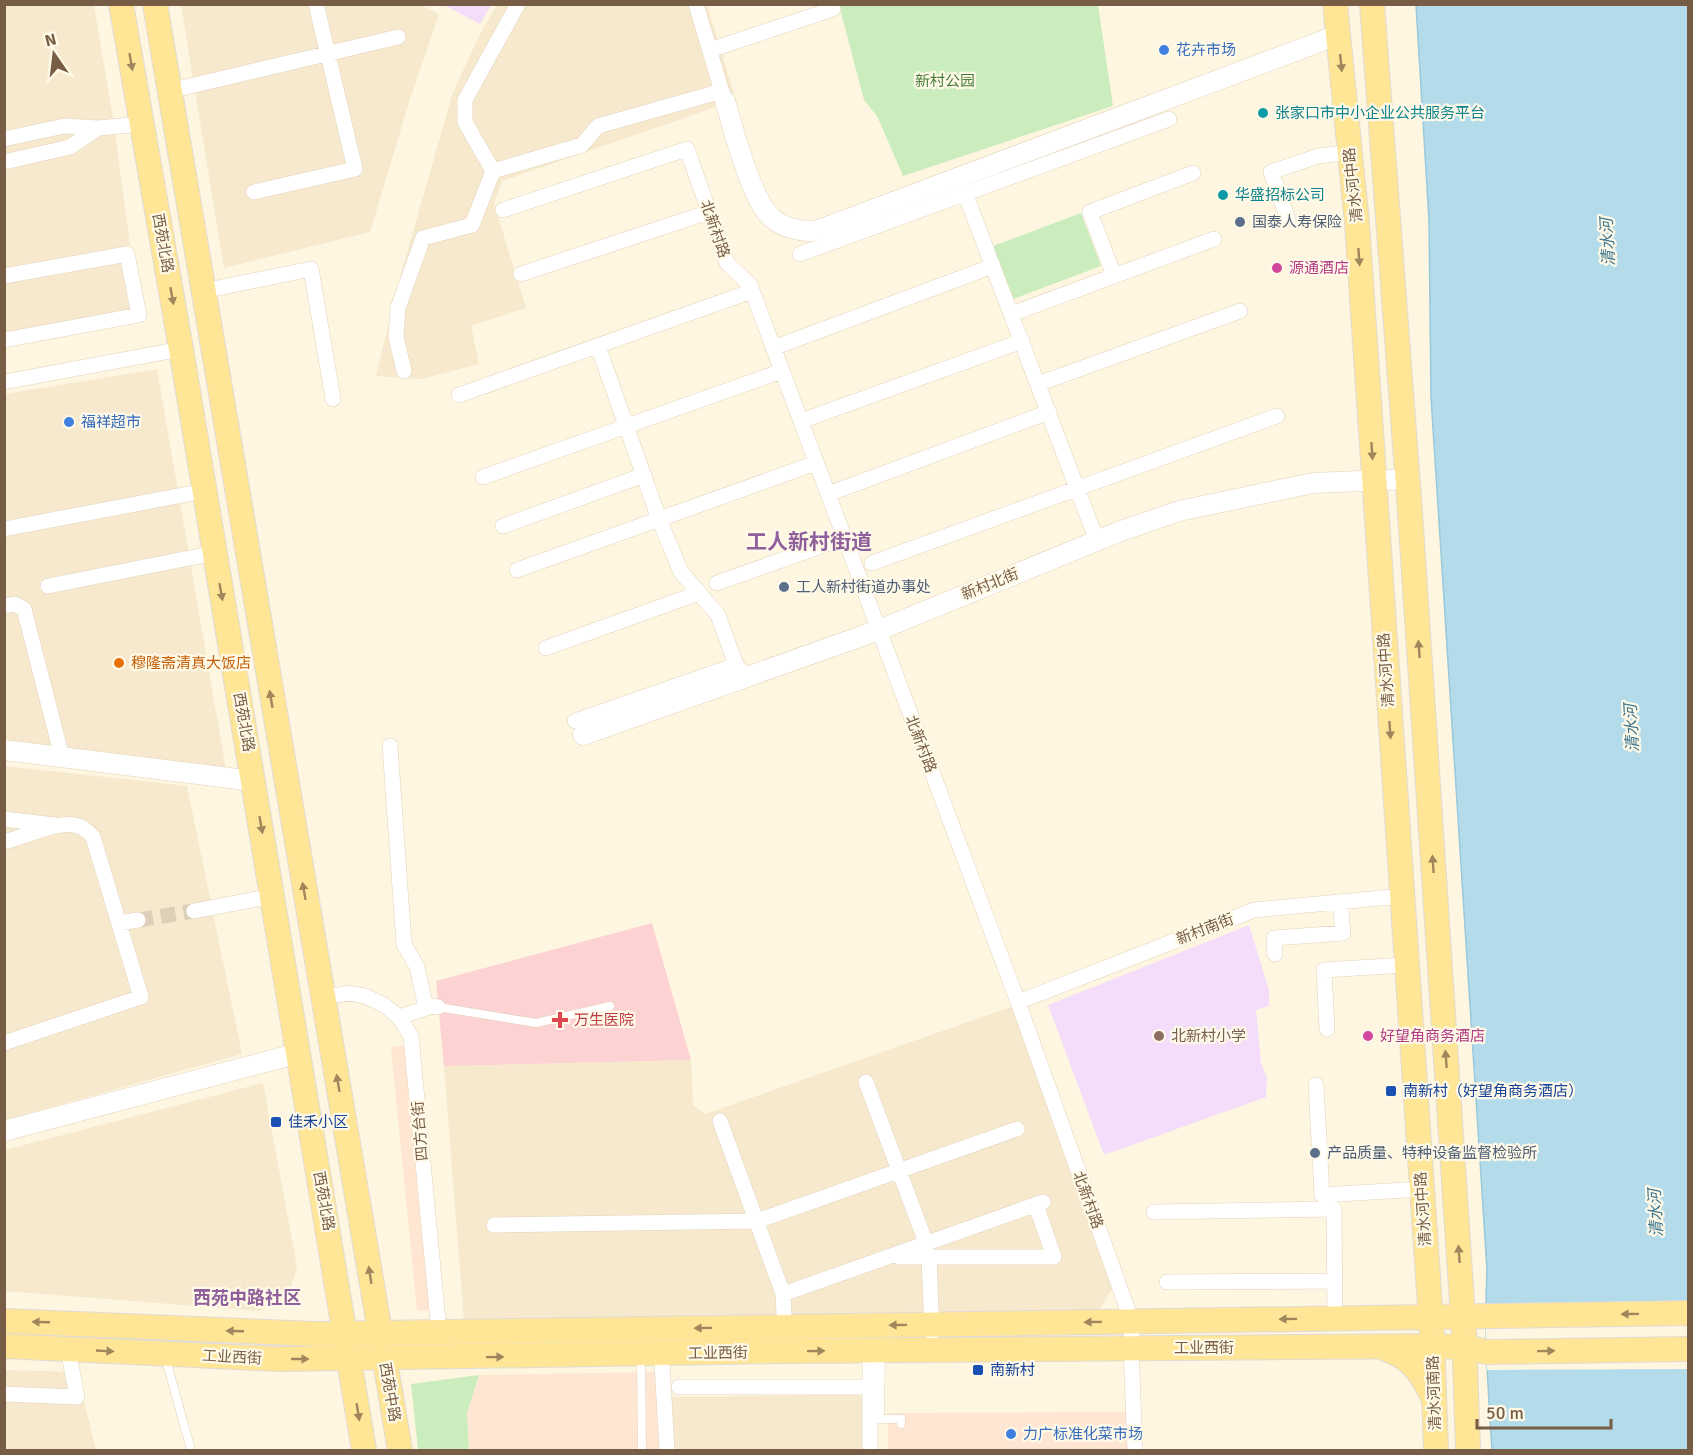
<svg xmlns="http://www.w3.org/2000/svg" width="1693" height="1455" font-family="Signika,'Noto Sans SC',sans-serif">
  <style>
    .residential { fill: #f6e9ce }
    .commercial { fill: #ffe6d3 }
    .education { fill: #f3ddfa }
    .medical { fill: #fdd2d2 }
    .green { fill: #cbedbd }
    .water { fill: #b3dbe9; stroke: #98c9dc; stroke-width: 1.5 }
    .pier { fill: #fef6e0 }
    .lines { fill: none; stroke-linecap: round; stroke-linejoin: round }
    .minor-tunnel { stroke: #dcd0b9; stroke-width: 15; stroke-dasharray: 15 8; stroke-linecap: butt }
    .service-casing { stroke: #e3d3bb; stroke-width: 9 }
    .minor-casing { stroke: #e3d3bb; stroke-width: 16 }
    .tertiary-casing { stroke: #e3d3bb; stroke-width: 21 }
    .primary-casing { stroke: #e1dbd6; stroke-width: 26 }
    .service { stroke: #fff; stroke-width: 8 }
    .minor { stroke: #fff; stroke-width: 15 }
    .tertiary { stroke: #fff; stroke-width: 20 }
    .primary { stroke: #ffe596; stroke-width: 24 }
    .oneway { fill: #a0865d }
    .shop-dot { fill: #3f7fe0; stroke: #fff9e8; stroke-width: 2 }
    .culture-dot { fill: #0f9aa8; stroke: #fff9e8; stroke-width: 2 }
    .service-dot { fill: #5c6f8a; stroke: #fff9e8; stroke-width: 2 }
    .hotel-dot { fill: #d1479c; stroke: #fff9e8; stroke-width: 2 }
    .food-dot { fill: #e8710a; stroke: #fff9e8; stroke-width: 2 }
    .health-dot { fill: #e0444e; stroke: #fff9e8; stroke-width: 2 }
    .education-dot { fill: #8d6e63; stroke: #fff9e8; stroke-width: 2 }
    .transit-dot { fill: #1a4fb4; stroke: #fff9e8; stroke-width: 2 }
    .labels { text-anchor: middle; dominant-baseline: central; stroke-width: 4.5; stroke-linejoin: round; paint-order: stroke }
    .shop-label { font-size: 15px; fill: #366cbe; stroke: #fff9e8; text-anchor: start }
    .park-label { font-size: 15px; fill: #477e3c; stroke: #fff9e8 }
    .culture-label { font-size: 15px; fill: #0d838f; stroke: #fff9e8; text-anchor: start }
    .street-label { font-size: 15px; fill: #775d45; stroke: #fff9e8 }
    .service-label { font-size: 15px; fill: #4e5e75; stroke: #fff9e8; text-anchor: start }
    .hotel-label { font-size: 15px; fill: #b23c85; stroke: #fff9e8; text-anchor: start }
    .food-label { font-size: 15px; fill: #c56008; stroke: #fff9e8; text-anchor: start }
    .health-label { font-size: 15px; fill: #be3a42; stroke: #fff9e8; text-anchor: start }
    .education-label { font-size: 15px; fill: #785e54; stroke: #fff9e8; text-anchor: start }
    .transit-label { font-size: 15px; fill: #164399; stroke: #fff9e8; text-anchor: start }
    .water-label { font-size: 16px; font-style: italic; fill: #3c758d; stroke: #fff9e8 }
    .quarter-label { font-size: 18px; font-weight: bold; fill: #8f609b; stroke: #fff9e8 }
    .district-label { font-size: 21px; font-weight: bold; fill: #8f609b; stroke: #fff9e8 }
  </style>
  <rect width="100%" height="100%" fill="#fef6e0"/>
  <path class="residential" d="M418 4 439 14 411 96 370 232 224 268 181 5Z
    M5 5H94L113 118 132 259 143 318 5 344Z
    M497 5H707L736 100 502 181 494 203 526 308 471 326 479 364 422 379 376 376 401 274 453 92 481 32Z
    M157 369 226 770 5 743V394Z
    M5 766 187 786 242 1054 5 1120Z
    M1014 1006 1113 1288 1095 1315 464 1322 444 1066 691 1060 693 1105 705 1114Z
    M263 1083 297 1267 290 1290 280 1302 260 1311 5 1291V1150Z
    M5 1370 77 1372 96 1450H5Z
    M878 1394 876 1450H671L669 1397Z"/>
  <path class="commercial" d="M404 1046 429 1310 417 1311 391 1047Z
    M657 1372 662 1450H469L467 1413 479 1375Z
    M1131 1412 1132 1450H888V1413Z"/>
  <path class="education" d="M444 5H491L480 24Z
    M1249 925 1269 990V1006L1256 1010 1261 1063 1267 1077 1266 1097 1104 1155 1048 1005Z"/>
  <path class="medical" d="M652 923 691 1060 444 1066 436 981Z"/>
  <path class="green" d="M839 5H1098L1113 106 903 176 877 116 864 100Z
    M1081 213 1101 266 1013 299 993 246Z
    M479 1375 467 1413 469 1450H418L411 1384Z"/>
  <path class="water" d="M1416 5H1688V1450H1492C1488 1390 1484 1330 1487 1270L1431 397 1429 220Z"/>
  <path class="pier" d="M1688 1303V1369L1487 1370 1485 1304Z"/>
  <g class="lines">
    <path class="minor-tunnel" d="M138 920 194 911"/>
    <defs>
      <path id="service" d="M438 1007 536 1023 610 1006
        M881 1352 880 1419H901V1424
        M165 1356 191 1450
        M641 1356 642 1450"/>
      <path id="minor" d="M696 4 724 99
        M710 50 833 9
        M169 91 398 37
        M4 139 64 126 98 128
        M4 162 70 147 98 128 142 124
        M493 171 465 122V100L518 4
        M254 192 355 169 316 4
        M965 193 1097 541
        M503 210 687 149 727 263 750 285 1018 1002 1132 1322 1131 1348 1135 1450
        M1288 219 1271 172 1318 156 1350 152
        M800 254 1169 119
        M521 274 709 212
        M4 276 127 254 139 315 4 340
        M1114 276 1090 212 1193 173
        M203 291 311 269 333 399
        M1011 314 1214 239
        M598 346 659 519 681 572 718 615 736 665 747 677
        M773 348 993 266
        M404 371 396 337 398 308 423 238 472 225 493 171 582 145 598 126 722 91
        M4 382 181 349
        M1038 384 1240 311
        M459 395 752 291
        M801 421 1022 341
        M483 477 782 371
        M828 494 1049 412
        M503 526 644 475
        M4 529 204 491
        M872 563 1277 416
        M517 570 816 463
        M717 583 844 538
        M48 586 215 553
        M4 606 14 604 24 609 62 757
        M546 648 699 593
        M575 721 736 665
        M390 746 404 944 417 967 426 1008
        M4 819 55 825
        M4 842C23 837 55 822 74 825 82 826 88 831 93 837L141 997 4 1043
        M194 911 273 896
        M119 923 138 920
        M1275 954 1274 938 1343 933 1340 902
        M322 998 349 993 365 996 384 1005 399 1017 411 1036 439 1332
        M1018 1002 1254 910 1402 896
        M399 1017 432 1006 438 1007
        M1327 1029 1324 970 1406 965
        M866 1082 926 1243
        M1316 1085 1322 1195 1422 1189
        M720 1121 783 1294 785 1333
        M1154 1212 1334 1209 1335 1319
        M494 1225 757 1221 1017 1129
        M899 1257H1054L1036 1205
        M929 1257 932 1332
        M1167 1282 1335 1281
        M783 1294 1043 1202
        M661 1346 667 1450
        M679 1387H870
        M4 1394 77 1397 68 1349
        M870 1450V1351"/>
      <path id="tertiary" d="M725 101C733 128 751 199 771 217 780 226 797 231 810 231 821 231 835 223 845 220L1338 35
        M583 735 879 630 1121 531 1179 511 1313 483 1408 479
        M4 750 254 781
        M4 1131 299 1053"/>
      <path id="primary" d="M121 4 181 349 364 1450
        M155 4 400 1450
        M1335 4 1357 223 1432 1336 1436 1450
        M1372 4 1410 512 1464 1333 1468 1450
        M4 1321 315 1334 1688 1313
        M4 1346 279 1359 786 1351 1432 1346 1464 1347 1487 1352 1688 1349
        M1383 1348C1412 1358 1420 1371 1433 1397"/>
    </defs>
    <use href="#service" class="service-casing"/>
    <use href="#minor" class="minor-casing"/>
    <use href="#tertiary" class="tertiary-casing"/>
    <use href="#primary" class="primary-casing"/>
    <use href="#service" class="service"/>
    <use href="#minor" class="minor"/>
    <use href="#tertiary" class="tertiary"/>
    <use href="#primary" class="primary"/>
  </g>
  <defs><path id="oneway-solid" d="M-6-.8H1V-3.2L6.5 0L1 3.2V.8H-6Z" transform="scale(1.5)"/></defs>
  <g class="oneway">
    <use href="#oneway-solid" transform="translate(131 62) rotate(80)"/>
    <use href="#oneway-solid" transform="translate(1341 63) rotate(84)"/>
    <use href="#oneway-solid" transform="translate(1359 257) rotate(86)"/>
    <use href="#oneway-solid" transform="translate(172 296) rotate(80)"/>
    <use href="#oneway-solid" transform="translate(1372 451) rotate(86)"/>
    <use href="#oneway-solid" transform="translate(221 592) rotate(80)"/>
    <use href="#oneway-solid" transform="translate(1419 649) rotate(-94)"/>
    <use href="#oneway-solid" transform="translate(271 699) rotate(-100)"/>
    <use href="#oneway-solid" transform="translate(1390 730) rotate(86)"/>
    <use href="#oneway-solid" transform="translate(261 825) rotate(80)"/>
    <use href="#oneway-solid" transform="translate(1433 864) rotate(-94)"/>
    <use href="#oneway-solid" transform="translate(304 891) rotate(-100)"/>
    <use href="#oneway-solid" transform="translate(1446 1059) rotate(-94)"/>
    <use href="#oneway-solid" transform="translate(338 1083) rotate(-100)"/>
    <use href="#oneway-solid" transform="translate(1459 1254) rotate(-94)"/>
    <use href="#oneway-solid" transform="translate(370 1275) rotate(-99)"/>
    <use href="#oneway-solid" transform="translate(1630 1314) rotate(179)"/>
    <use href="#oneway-solid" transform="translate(1288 1319) rotate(179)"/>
    <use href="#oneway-solid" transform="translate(41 1322) rotate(-178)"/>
    <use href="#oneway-solid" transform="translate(1093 1322) rotate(179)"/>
    <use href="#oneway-solid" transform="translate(898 1325) rotate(179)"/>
    <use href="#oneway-solid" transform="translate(703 1328) rotate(179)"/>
    <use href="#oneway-solid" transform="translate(235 1331) rotate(-178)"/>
    <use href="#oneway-solid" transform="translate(105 1351) rotate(3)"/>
    <use href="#oneway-solid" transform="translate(816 1351) rotate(-1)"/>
    <use href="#oneway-solid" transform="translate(1546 1351) rotate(-1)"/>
    <use href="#oneway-solid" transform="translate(495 1357) rotate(-1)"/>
    <use href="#oneway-solid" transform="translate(300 1359)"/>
    <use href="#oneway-solid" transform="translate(358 1412) rotate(81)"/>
  </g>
  <g class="shop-dot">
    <circle cx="1164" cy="50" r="6"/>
    <circle cx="69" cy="422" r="6"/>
    <circle cx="1011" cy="1434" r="6"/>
  </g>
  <g class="culture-dot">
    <circle cx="1263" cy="113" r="6"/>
    <circle cx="1223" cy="195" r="6"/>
  </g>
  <g class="service-dot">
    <circle cx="1240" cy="222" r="6"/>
    <circle cx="784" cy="587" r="6"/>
    <circle cx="1315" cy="1153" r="6"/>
  </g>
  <g class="hotel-dot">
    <circle cx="1277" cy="268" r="6"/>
    <circle cx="1368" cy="1036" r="6"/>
  </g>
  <circle class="food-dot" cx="119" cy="663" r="6"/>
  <path class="health-dot" d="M557 1011h6v6h6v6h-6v6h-6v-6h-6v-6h6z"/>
  <circle class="education-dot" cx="1159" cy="1036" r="6"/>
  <g class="transit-dot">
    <rect x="1385" y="1085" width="12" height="12" rx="3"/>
    <rect x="270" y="1116" width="12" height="12" rx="3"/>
    <rect x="972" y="1364" width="12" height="12" rx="3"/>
  </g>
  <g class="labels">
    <g class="shop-label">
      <text x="1176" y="50">花卉市场</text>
      <text x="81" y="422">福祥超市</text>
      <text x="1023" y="1434">力广标准化菜市场</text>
    </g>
    <g class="park-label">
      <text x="945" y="81">新村公园</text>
    </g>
    <g class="culture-label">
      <text x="1275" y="113">张家口市中小企业公共服务平台</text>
      <text x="1235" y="195">华盛招标公司</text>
    </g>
    <g class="street-label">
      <text transform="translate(1353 185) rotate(-96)">清水河中路</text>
      <text transform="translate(715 229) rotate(71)">北新村路</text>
      <text transform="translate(163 243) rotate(80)">西苑北路</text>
      <text transform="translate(990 584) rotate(-22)">新村北街</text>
      <text transform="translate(1386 670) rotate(-94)">清水河中路</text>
      <text transform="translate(244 722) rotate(80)">西苑北路</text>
      <text transform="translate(921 744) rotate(69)">北新村路</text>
      <text transform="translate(1205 929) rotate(-21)">新村南街</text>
      <text transform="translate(420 1131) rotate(-95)">四方台街</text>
      <text transform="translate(1088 1200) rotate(70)">北新村路</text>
      <text transform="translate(324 1201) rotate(80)">西苑北路</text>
      <text transform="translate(1423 1209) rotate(-94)">清水河中路</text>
      <text x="1204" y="1348">工业西街</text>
      <text transform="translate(718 1353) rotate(-1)">工业西街</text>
      <text transform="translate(232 1357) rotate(3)">工业西街</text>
      <text transform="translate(390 1392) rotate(80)">西苑中路</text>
      <text transform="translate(1434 1393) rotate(-92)">清水河南路</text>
    </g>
    <g class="service-label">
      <text x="1252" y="222">国泰人寿保险</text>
      <text x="796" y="587">工人新村街道办事处</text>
      <text x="1327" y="1153">产品质量、特种设备监督检验所</text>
    </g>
    <g class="hotel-label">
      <text x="1289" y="268">源通酒店</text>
      <text x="1380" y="1036">好望角商务酒店</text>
    </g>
    <g class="food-label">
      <text x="131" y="663">穆隆斋清真大饭店</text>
    </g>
    <g class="health-label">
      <text x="574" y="1020">万生医院</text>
    </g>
    <g class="education-label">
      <text x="1171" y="1036">北新村小学</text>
    </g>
    <g class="transit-label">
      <text x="1403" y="1091">南新村（好望角商务酒店）</text>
      <text x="288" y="1122">佳禾小区</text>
      <text x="990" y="1370">南新村</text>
    </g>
    <g class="water-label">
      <text transform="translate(1608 242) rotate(-93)">清水河</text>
      <text transform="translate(1632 728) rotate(-93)">清水河</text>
      <text transform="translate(1656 1213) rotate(-93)">清水河</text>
    </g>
    <g class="quarter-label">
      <text x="247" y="1298">西苑中路社区</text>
    </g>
    <g class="district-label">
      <text x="809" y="542">工人新村街道</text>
    </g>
  </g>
  <rect width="1693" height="1455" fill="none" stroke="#775d45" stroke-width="12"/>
  <g transform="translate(54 54) rotate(346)" stroke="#fff9e8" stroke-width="4.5" paint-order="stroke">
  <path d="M0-4.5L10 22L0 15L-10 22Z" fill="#775d45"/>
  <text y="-9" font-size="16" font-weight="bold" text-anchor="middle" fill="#775d45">N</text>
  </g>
  <path d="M1477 1419v9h134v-9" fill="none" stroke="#775d45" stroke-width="3"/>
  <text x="1486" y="1419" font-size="18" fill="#775d45" stroke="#fff9e8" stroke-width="4.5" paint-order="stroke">50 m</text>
</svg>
